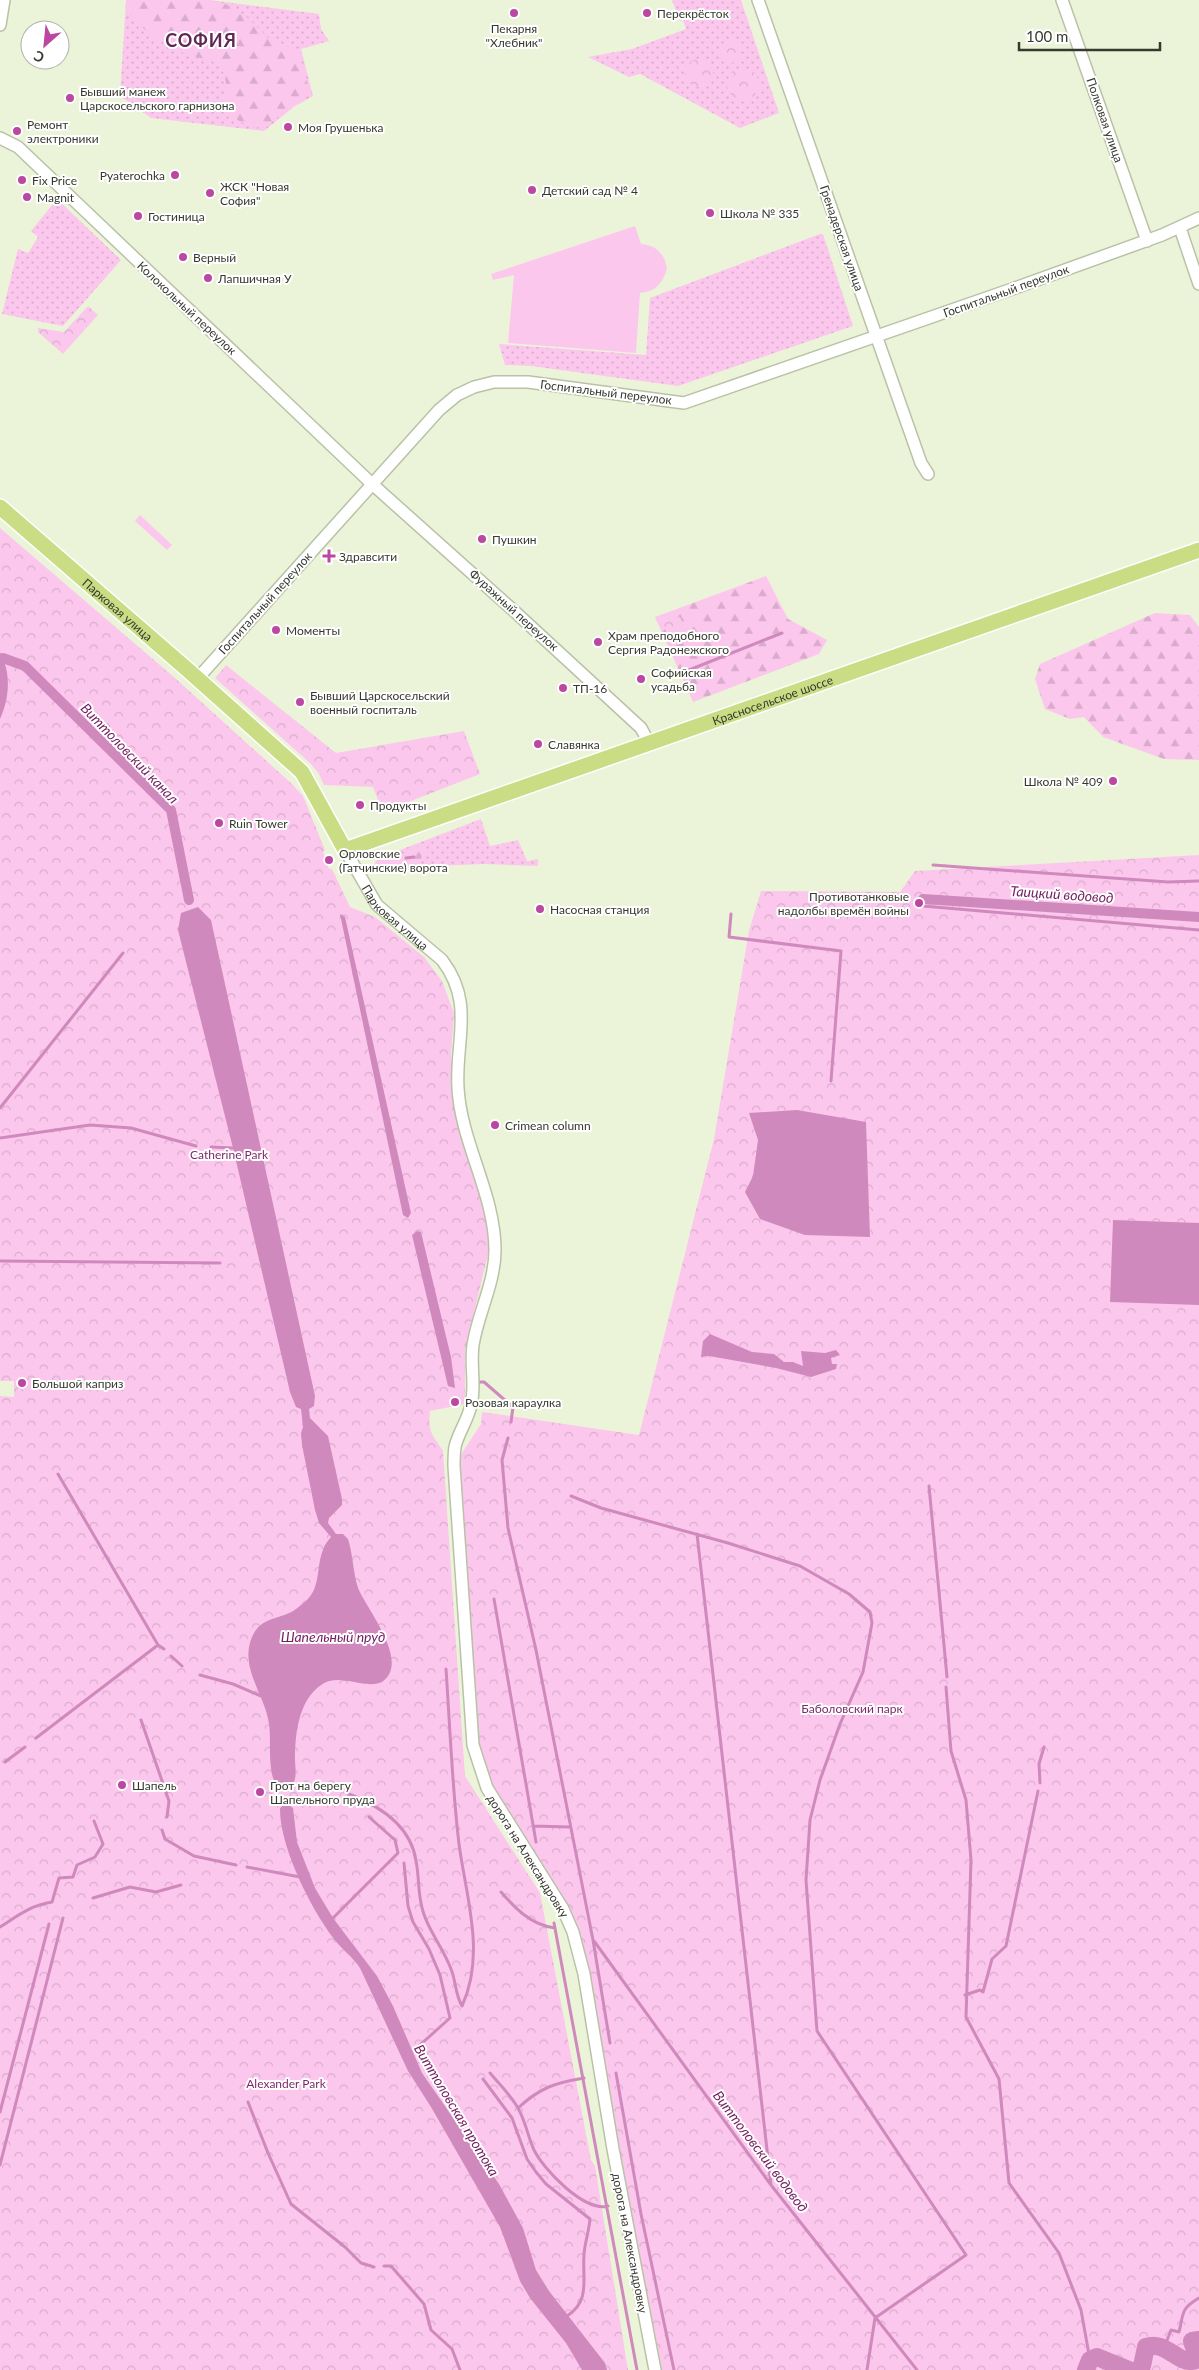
<svg xmlns="http://www.w3.org/2000/svg" width="1199" height="2370" font-family="Lato,sans-serif">
  <style>
    .grass { fill: url(#grass-dots) }
    .forest { fill: url(#forest-firs) }
    .park { fill: url(#park-crowns) }
    .garden { fill: #fcc7ed }
    .water { fill: #d089bc }
    .lines { fill: none; stroke-linecap: round; stroke-linejoin: round }
    .stream { stroke: #d089bc; stroke-width: 3 }
    .canal { stroke: #d089bc; stroke-width: 10 }
    .river { stroke: #d089bc; stroke-width: 18 }
    .minor-casing { stroke: #b9c2a6; stroke-width: 14 }
    .major-casing { stroke: #fff; stroke-width: 18 }
    .minor { stroke: #fff; stroke-width: 11 }
    .major { stroke: #cadd85; stroke-width: 15 }
    .poi-dot { fill: #bb47a1; stroke: #fff; stroke-width: 2 }
    .labels { text-anchor: middle; dominant-baseline: central; stroke-width: 4; stroke-linejoin: round; paint-order: stroke }
    .poi-label { font-size: 12px; fill: #36392e; stroke: #fff; text-anchor: start }
    .street-label { font-size: 12px; fill: #36392e; stroke: #fff }
    .park-label { font-size: 12px; fill: #7c296a; stroke: #fff }
    .water-label { font-size: 14px; font-style: italic; fill: #721e60; stroke: #fff }
    .district-label { font-size: 18px; font-weight: bold; letter-spacing: 1px; fill: #602853; stroke: #fff }
  </style>
  <defs>
    <pattern id="grass-dots" width="8" height="8" patternUnits="userSpaceOnUse" patternTransform="scale(1.25)"><rect width="8" height="8" fill="#fcc7ed"/><path d="M2 2h.1M6 6h.1" fill="none" stroke="#d9accc" stroke-width="1.8" stroke-linecap="round"/></pattern>
    <pattern id="forest-firs" width="22" height="20" patternUnits="userSpaceOnUse" patternTransform="scale(1.25)"><rect width="22" height="20" fill="#fcc7ed"/><path d="M5 1l3.5 6h-7zM16 11l3.5 6h-7z" fill="#d9accc"/></pattern>
    <pattern id="park-crowns" width="20" height="18" patternUnits="userSpaceOnUse" patternTransform="scale(1.25)"><rect width="20" height="18" fill="#fcc7ed"/><path d="M2 6a3 3 0 1 1 6 0M12 15a3 3 0 1 1 6 0" fill="none" stroke="#d9accc"/></pattern>
  </defs>
  <rect width="100%" height="100%" fill="#ebf4d8"/>
  <path class="grass" d="M126 0H210L319 14 321 29 329 41 301 49 313 96 295 106 264 131 151 118 120 96Z
    M672 0H741L779 113 740 128 640 74 629 77 588 57 632 49 686 29 683 20 680 21Z
    M57 199 121 260 63 326 2 314 18 249 28 253 38 237 31 231Z
    M820 234H823L853 326 678 386 531 366 505 365 499 344 646 355 650 298Z
    M481 819 490 846 518 840 527 861 538 859V866L484 864 435 866V869L378 871 374 867 376 860 387 855Z"/>
  <path class="forest" d="M128 0C148 0 205 0 220 2 240 9 255 24 268 38 304 54 298 49 309 88L304 98C291 104 267 132 253 127 208 112 237 89 220 67 213 58 201 59 192 56 168 48 138 29 125 7Z
    M766 576 788 619 827 640 819 654 693 702 655 617Z
    M1155 613 1190 615 1199 627V760L1164 759 1103 737 1084 717 1070 719 1045 709 1035 679 1040 664Z
    M420 846 424 847 425 851 418 864C408 868 392 864 384 868L377 863 389 858H401L408 850Z"/>
  <path class="park" d="M719 52a11 11 0 1 1 22 0a11 11 0 1 1-22 0Z
    M685 73a14 14 0 1 1 28 0a14 14 0 1 1-28 0Z
    M727 84a16 16 0 1 1 32 0a16 16 0 1 1-32 0Z
    M88 306 98 315 63 354 38 332V328L64 332Z
    M140 515 172 545 167 550 135 521Z
    M0 528 175 678 292 784 303 796 325 850 323 852 329 869H332L350 907 375 917 424 957 442 981 454 1013 451 1054 455 1110 485 1205 489 1237 488 1254 465 1350V1404L430 1411C428 1434 432 1433 443 1451L465 1776 540 1893 591 2160 595 2166 628 2370H0V1396L14 1397V1381H0Z
    M680 617 690 640 672 647 663 624Z
    M226 665 336 753 464 731 480 774 383 812 373 787 324 785 319 774 311 764 215 678Z
    M1199 855V2370H662L617 2138 593 1988 580 1935 568 1907 489 1781 480 1753 460 1490V1456L481 1424 482 1412 639 1435 714 1139 749 931 761 891 900 892 915 871Z"/>
  <path class="garden" d="M635 226 641 244C656 245 665 254 667 269 663 283 655 292 640 293L636 353 508 343 514 275 493 280 491 274Z"/>
  <path class="water" d="M0 652C11 672 10 697 0 719Z
    M198 907 211 920 315 1396 314 1406 309 1409 310 1418 328 1436 342 1499V1505L329 1518 328 1523 336 1534H343L348 1539C353 1555 353 1572 358 1588 367 1610 411 1662 382 1682 363 1690 340 1672 321 1685 299 1700 295 1733 295 1759 295 1766 297 1775 294 1782 292 1787 288 1790 283 1791 265 1783 272 1741 269 1724 265 1694 239 1668 252 1637 260 1619 273 1620 289 1613 295 1611 302 1604 307 1600 321 1586 316 1567 323 1550 324 1545 328 1541 331 1537L319 1523 315 1510 302 1445 301 1433 303 1427 301 1409 296 1407 290 1392 233 1148 178 930 181 913Z
    M340 914 345 917 411 1213 408 1218 403 1215Z
    M797 1110 866 1122 870 1237 805 1235 760 1219 745 1192 753 1176 758 1140 749 1113Z
    M1113 1220 1199 1223V1305L1110 1302Z
    M417 1231 421 1232 451 1357 455 1388 448 1386 412 1235Z
    M710 1334 752 1352 774 1354 784 1362H793L803 1366 801 1351 825 1353 836 1350 840 1355 831 1358 832 1364H837L836 1369 811 1377 776 1368 709 1356 701 1357 703 1341Z
    M286 1803 293 1808 297 1842 315 1888 333 1918 377 1976 393 2006 422 2073 499 2184 523 2228 536 2270 549 2291 605 2363 607 2370H582L566 2343 530 2298 520 2281 500 2227 431 2107 408 2071 360 1968C354 1959 347 1953 339 1945 314 1916 279 1847 280 1808Z"/>
  <g class="lines">
    <path class="stream" d="M684 672 782 633
      M406 858 414 857
      M933 865 1168 882 1199 881
      M923 906 1199 930
      M731 914 729 937 841 951 831 1081
      M0 1108 123 953
      M0 1138 90 1125 131 1128 196 1146
      M211 1147 233 1148
      M0 1261 220 1263
      M480 1382H484L513 1407 511 1422
      M508 1438 502 1460 508 1528 536 1650 593 1940 610 2043
      M58 1474 158 1645 164 1649
      M929 1486 947 1677
      M571 1496 601 1508 728 1543 800 1566 849 1594 870 1612 872 1623 863 1672 840 1724 820 1780 810 1820 806 1880 817 2031 966 2255 875 2318 867 2370
      M697 1534 771 2185
      M494 1599 536 1842
      M171 1656 182 1666
      M446 1669C450 1727 452 1786 459 1844 466 1897 486 1954 462 2006
      M200 1675 233 1684 261 1696
      M946 1687 951 1751 966 1800 971 1860 966 2017 999 2079 1009 2183 1059 2253 1081 2310 1090 2360
      M141 1720 169 1801 167 1817
      M36 1738 158 1645
      M5 1762 25 1747
      M1040 1783 1039 1764 1044 1747
      M349 1794C380 1806 411 1826 416 1861 419 1875 418 1890 421 1903 425 1927 443 1947 451 1969 456 1981 455 1994 462 2006
      M533 1826 570 1827
      M162 1830 165 1839 194 1856 236 1865
      M404 1863 408 1906 413 1922 429 1949 440 1975 450 2018 411 2053
      M247 1867 300 1877
      M501 1892C516 1909 531 1925 555 1928
      M93 1898 130 1887 156 1892 181 1885
      M333 1918 398 1853 395 1840 369 1817
      M554 1923 637 2370
      M0 1927C19 1915 29 1906 52 1902L59 1878 73 1877 77 1865 95 1857 103 1844 94 1821
      M594 1941 771 2185 917 2370
      M965 1995 980 1990 983 1992 992 1959 1006 1946 1038 1791
      M490 2073C500 2085 512 2096 519 2110 526 2123 528 2137 534 2150 544 2170 584 2212 608 2206
      M616 2073 641 2214 674 2370
      M483 2079 512 2118 527 2159 536 2172 546 2184 590 2219C589 2231 585 2242 584 2254 582 2278 591 2301 567 2316
      M248 2102 268 2153 291 2204 345 2247 361 2263 374 2267
      M518 2108C541 2087 555 2083 584 2078
      M0 2112 49 1924
      M0 2165 63 1918
      M384 2266H391L424 2304 431 2330 452 2349 460 2370
      M1164 2348 1171 2330 1179 2332C1184 2313 1180 2309 1199 2298"/>
    <path class="canal" d="M3 658 25 666 171 810 189 900
      M923 899 1199 917"/>
    <path class="river" d="M1086 2370 1090 2360 1097 2357 1129 2370
      M1138 2370 1142 2366 1146 2347C1167 2339 1180 2369 1198 2359L1192 2341 1199 2340"/>
    <defs>
      <g id="minor">
        <path d="M758 0 921 463 928 474"/>
        <path d="M1062 0 1147 241"/>
        <path d="M0 25 4 0"/>
        <path d="M0 138 18 147 371 483 513 610 641 728 649 743"/>
        <path d="M1180 228 1199 284"/>
        <path d="M198 678 439 410 457 395 474 387 494 382H528L684 403 1015 288 1162 235 1199 218"/>
        <path id="s1" d="M345 850 377 905 442 960C475 1003 455 1041 458 1088 461 1143 495 1194 495 1250 495 1283 478 1313 473 1345 470 1365 476 1386 471 1405 468 1420 458 1433 455 1447 454 1453 454 1460 454 1466L473 1745 487 1788 563 1909 573 1932 584 1974 613 2149 655 2370"/>
      </g>
      <g id="major">
        <path id="s2" d="M0 507 189 671 302 772 345 850 1199 550"/>
      </g>
    </defs>
    <use href="#minor" class="minor-casing"/>
    <use href="#major" class="major-casing"/>
    <use href="#minor" class="minor"/>
    <use href="#major" class="major"/>
  </g>
  <g class="poi-dot">
    <circle cx="514" cy="13" r="5"/>
    <circle cx="647" cy="13" r="5"/>
    <circle cx="70" cy="98" r="5"/>
    <circle cx="288" cy="127" r="5"/>
    <circle cx="17" cy="131" r="5"/>
    <circle cx="175" cy="175" r="5"/>
    <circle cx="22" cy="180" r="5"/>
    <circle cx="532" cy="190" r="5"/>
    <circle cx="210" cy="193" r="5"/>
    <circle cx="27" cy="197" r="5"/>
    <circle cx="710" cy="213" r="5"/>
    <circle cx="138" cy="216" r="5"/>
    <circle cx="183" cy="257" r="5"/>
    <circle cx="208" cy="278" r="5"/>
    <circle cx="482" cy="539" r="5"/>
    <path d="M326.5 548.5h5v5h5v5h-5v5h-5v-5h-5v-5h5z"/>
    <circle cx="276" cy="630" r="5"/>
    <circle cx="598" cy="642" r="5"/>
    <circle cx="641" cy="679" r="5"/>
    <circle cx="563" cy="688" r="5"/>
    <circle cx="300" cy="702" r="5"/>
    <circle cx="538" cy="744" r="5"/>
    <circle cx="1113" cy="781" r="5"/>
    <circle cx="360" cy="805" r="5"/>
    <circle cx="219" cy="823" r="5"/>
    <circle cx="329" cy="860" r="5"/>
    <circle cx="919" cy="903" r="5"/>
    <circle cx="540" cy="909" r="5"/>
    <circle cx="495" cy="1125" r="5"/>
    <circle cx="22" cy="1383" r="5"/>
    <circle cx="455" cy="1402" r="5"/>
    <circle cx="122" cy="1785" r="5"/>
    <circle cx="260" cy="1792" r="5"/>
  </g>
  <g class="labels">
    <g class="poi-label">
      <text x="657" y="13">Перекрёсток</text>
      <text x="514" y="28" text-anchor="middle">Пекарня<tspan x="514" dy="14">"Хлебник"</tspan></text>
      <text x="80" y="91">Бывший манеж<tspan x="80" dy="14">Царскосельского гарнизона</tspan></text>
      <text x="27" y="124">Ремонт<tspan x="27" dy="14">электроники</tspan></text>
      <text x="298" y="127">Моя Грушенька</text>
      <text x="165" y="175" text-anchor="end">Pyaterochka</text>
      <text x="32" y="180">Fix Price</text>
      <text x="220" y="186">ЖСК "Новая<tspan x="220" dy="14">София"</tspan></text>
      <text x="542" y="190">Детский сад № 4</text>
      <text x="37" y="197">Magnit</text>
      <text x="720" y="213">Школа № 335</text>
      <text x="148" y="216">Гостиница</text>
      <text x="193" y="257">Верный</text>
      <text x="218" y="278">Лапшичная У</text>
      <text x="492" y="539">Пушкин</text>
      <text x="339" y="556">Здравсити</text>
      <text x="286" y="630">Моменты</text>
      <text x="608" y="635">Храм преподобного<tspan x="608" dy="14">Сергия Радонежского</tspan></text>
      <text x="651" y="672">Софийская<tspan x="651" dy="14">усадьба</tspan></text>
      <text x="573" y="688">ТП-16</text>
      <text x="310" y="695">Бывший Царскосельский<tspan x="310" dy="14">военный госпиталь</tspan></text>
      <text x="548" y="744">Славянка</text>
      <text x="1103" y="781" text-anchor="end">Школа № 409</text>
      <text x="370" y="805">Продукты</text>
      <text x="229" y="823">Ruin Tower</text>
      <text x="339" y="853">Орловские<tspan x="339" dy="14">(Гатчинские) ворота</tspan></text>
      <text x="909" y="896" text-anchor="end">Противотанковые<tspan x="909" dy="14">надолбы времён войны</tspan></text>
      <text x="550" y="909">Насосная станция</text>
      <text x="505" y="1125">Crimean column</text>
      <text x="32" y="1383">Большой каприз</text>
      <text x="465" y="1402">Розовая караулка</text>
      <text x="132" y="1785">Шапель</text>
      <text x="270" y="1785">Грот на берегу<tspan x="270" dy="14">Шапельного пруда</tspan></text>
    </g>
    <g class="street-label">
      <text transform="translate(1105 120) rotate(71)">Полковая улица</text>
      <text transform="translate(842 238) rotate(71)">Гренадерская улица</text>
      <text transform="translate(1006 291) rotate(-20)">Госпитальный переулок</text>
      <text transform="translate(187 308) rotate(43)">Колокольный переулок</text>
      <text transform="translate(606 392) rotate(7)">Госпитальный переулок</text>
      <text transform="translate(265 603) rotate(-48)">Госпитальный переулок</text>
      <text stroke="none"><textPath href="#s2" startOffset="156">Парковая улица</textPath></text>
      <text transform="translate(514 610) rotate(42)">Фуражный переулок</text>
      <text stroke="none"><textPath href="#s2" startOffset="944">Красносельское шоссе</textPath></text>
      <text stroke="none"><textPath href="#s1" startOffset="85">Парковая улица</textPath></text>
      <text transform="translate(528 1856) rotate(58)">дорога на Александровку</text>
      <text transform="translate(630 2243) rotate(79)">дорога на Александровку</text>
    </g>
    <g class="park-label">
      <text x="229" y="1154">Catherine Park</text>
      <text x="852" y="1708">Баболовский парк</text>
      <text x="286" y="2083">Alexander Park</text>
    </g>
    <g class="water-label">
      <text transform="translate(130 753) rotate(46)">Виттоловский канал</text>
      <text transform="translate(1062 894) rotate(4)">Таицкий водовод</text>
      <text x="333" y="1636">Шапельный пруд</text>
      <text transform="translate(457 2110) rotate(59)">Виттоловская протока</text>
      <text transform="translate(761 2151) rotate(53)">Виттоловский водовод</text>
    </g>
    <g class="district-label">
      <text x="201" y="40">СОФИЯ</text>
    </g>
  </g>
  <g transform="translate(45 45) rotate(207)"><circle r="24" fill="#ffffff" stroke="#afb0ab"/>
  <path d="M0-4L9 19L0 12L-9 19Z" fill="#bb47a1"/>
  <text y="-8" font-size="14" font-weight="bold" text-anchor="middle" fill="#36392e">С</text>
  </g>
  <path d="M1019 42v8h141v-8" fill="none" stroke="#36392e" stroke-width="2.5"/>
  <text x="1026" y="42" font-size="15" fill="#36392e" stroke="#ffffff" stroke-width="4" paint-order="stroke">100 m</text>
</svg>
